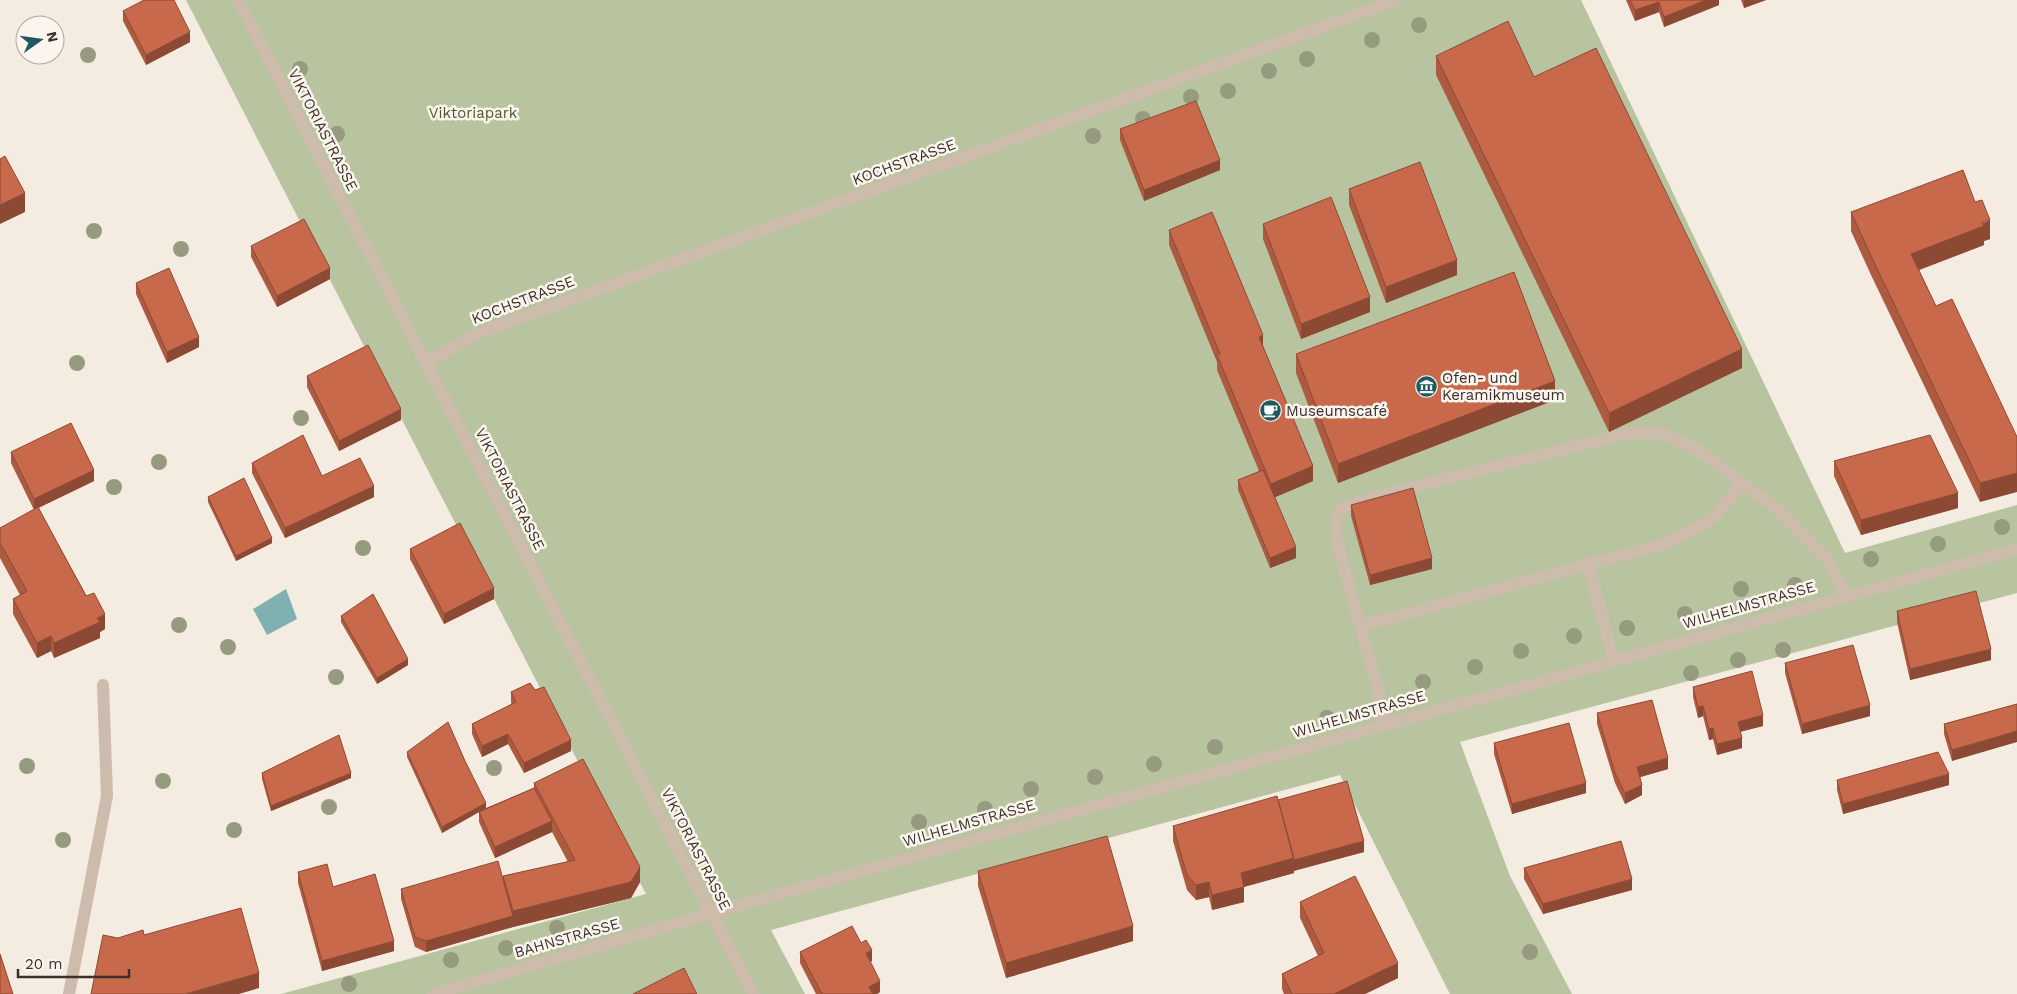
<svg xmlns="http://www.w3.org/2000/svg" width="2017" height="994" font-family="'Work Sans',sans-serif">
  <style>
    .green { fill: #b8c4a0 }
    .water { fill: #7fb0b2 }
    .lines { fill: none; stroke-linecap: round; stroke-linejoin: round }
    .minor { stroke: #cdbbac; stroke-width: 12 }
    .tree { fill: #969b7f }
    .wall { fill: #ac5a40 }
    .shaded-wall { fill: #8c4a34 }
    .building { fill: #c8694b; stroke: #8c4a34 }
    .labels { text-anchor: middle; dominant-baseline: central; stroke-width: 5; stroke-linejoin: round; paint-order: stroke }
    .park-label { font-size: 15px; fill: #4a5a2e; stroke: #fbf5ee }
    .street-label { font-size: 15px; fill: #3b302b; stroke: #fbf5ee }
    .poi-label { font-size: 15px; fill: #3b302b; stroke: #fbf5ee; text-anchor: start }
  </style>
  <rect width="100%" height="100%" fill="#f4ebe1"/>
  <path class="green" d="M186 0H1581L1845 553 2017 505V593L1460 742 1510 876 1572 994H1450L1340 775 771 930 805 994H698L689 978 632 994H281L646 894Z"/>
  <path class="water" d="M286 589 297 619 267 635 253 609Z"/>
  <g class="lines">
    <path class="minor" d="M238 0 753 994
      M427 362 479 333 1396 0
      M1588 563 1613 660
      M1361 626 1660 545 1682 536 1713 518 1742 484
      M1386 723 1377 686 1337 542 1336 518 1342 507 1392 492 1631 433H1662L1696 449 1778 510 1828 560 1846 595
      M69 994 107 796 103 685
      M433 994 754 901 2017 549"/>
  </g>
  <g class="tree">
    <circle cx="1419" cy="25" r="8"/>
    <circle cx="1372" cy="40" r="8"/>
    <circle cx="88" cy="55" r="8"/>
    <circle cx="1307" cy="59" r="8"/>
    <circle cx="300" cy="69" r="8"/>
    <circle cx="1269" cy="71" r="8"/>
    <circle cx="1228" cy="91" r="8"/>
    <circle cx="1191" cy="97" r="8"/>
    <circle cx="1143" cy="119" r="8"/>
    <circle cx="337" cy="134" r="8"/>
    <circle cx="1093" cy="136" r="8"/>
    <circle cx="94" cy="231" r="8"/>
    <circle cx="181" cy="249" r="8"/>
    <circle cx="77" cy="363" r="8"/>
    <circle cx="301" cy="418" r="8"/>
    <circle cx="159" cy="462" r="8"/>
    <circle cx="114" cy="487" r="8"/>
    <circle cx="2002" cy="527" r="8"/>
    <circle cx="1938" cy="544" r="8"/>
    <circle cx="363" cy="548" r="8"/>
    <circle cx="1871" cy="559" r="8"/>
    <circle cx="1795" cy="585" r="8"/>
    <circle cx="1741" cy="589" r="8"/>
    <circle cx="1685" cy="614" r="8"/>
    <circle cx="179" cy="625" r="8"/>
    <circle cx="1627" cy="628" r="8"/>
    <circle cx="1574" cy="636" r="8"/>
    <circle cx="228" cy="647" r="8"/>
    <circle cx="1783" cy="650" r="8"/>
    <circle cx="1521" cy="651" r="8"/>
    <circle cx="1738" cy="660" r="8"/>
    <circle cx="1475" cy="667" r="8"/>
    <circle cx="1691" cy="673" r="8"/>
    <circle cx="336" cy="677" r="8"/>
    <circle cx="1423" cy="682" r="8"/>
    <circle cx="1327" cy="718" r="8"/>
    <circle cx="1215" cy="747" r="8"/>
    <circle cx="1154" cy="764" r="8"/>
    <circle cx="27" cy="766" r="8"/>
    <circle cx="494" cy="768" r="8"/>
    <circle cx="1095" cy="777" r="8"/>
    <circle cx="163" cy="781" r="8"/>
    <circle cx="1031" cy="789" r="8"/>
    <circle cx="329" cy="807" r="8"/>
    <circle cx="985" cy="809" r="8"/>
    <circle cx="919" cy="822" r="8"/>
    <circle cx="234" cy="830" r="8"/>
    <circle cx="63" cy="840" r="8"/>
    <circle cx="557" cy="928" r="8"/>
    <circle cx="506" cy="948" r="8"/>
    <circle cx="1530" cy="952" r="8"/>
    <circle cx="451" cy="960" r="8"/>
    <circle cx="349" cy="984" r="8"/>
  </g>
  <path class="wall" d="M1626 0H1719V5L1664 27 1659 12 1635 21Z
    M1741 0H1766L1744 8Z
    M123 11 190 42 146 65 123 21Z
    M1436 56 1534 77 1742 368 1609 432 1436 75Z
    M1120 129 1220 170 1144 201 1120 140Z
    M1349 189 1457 275 1386 303 1349 205Z
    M1975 202 1990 239 1984 241V245L1919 270 1936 306 2017 437 1980 502 1871 275 1851 231V212Z
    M1263 224 1370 312 1301 339 1263 239Z
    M1169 230 1263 348 1313 481 1275 497 1296 558 1270 568 1238 490V480L1259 471 1217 370V362L1169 245Z
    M251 246 330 279 277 307 251 257Z
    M136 283 199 347 167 363 136 294Z
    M1296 354 1555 400 1338 483 1296 373Z
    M307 376 401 420 339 451 307 387Z
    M11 452 94 481 38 508 105 629 100 632V638L54 658 51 651 37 658 13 614V599L20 595 0 558V528L34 510 11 463Z
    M1834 461 1958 508 1861 535 1834 476Z
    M252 463 322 476 374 497 285 538 252 473Z
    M208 497 272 543 236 561 208 502Z
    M1351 505 1432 569 1370 585 1351 516Z
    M410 549 494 599 444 624 410 559Z
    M1897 611 1991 660 1910 680 1897 622Z
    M341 616 408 665 377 684 341 622Z
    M1785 663 1870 716 1802 734 1785 673Z
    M1693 687 1763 726 1740 732 1742 748 1717 755 1713 739 1709 740 1703 716 1698 718 1693 697Z
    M511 692 571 751 524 773 508 744 482 757 472 734V724L512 704 511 703Z
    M2017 704 1952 761 1944 734V724Z
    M1597 713 1668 769 1640 777 1642 795 1625 804 1615 783 1597 724Z
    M1494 743 1586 793 1512 814 1494 754Z
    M407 752 465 761 486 808 534 788V783L640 882 631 898 513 927 426 952 415 947 401 899V889L503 880V876L568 862 552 832 495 858 479 822V812L442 833 407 757Z
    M262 773 351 778 271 811 262 779Z
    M1837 780 1949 785 1843 814 1837 790Z
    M1278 800 1364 852 1294 870V873L1244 887V902L1212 910 1209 897 1196 900 1187 890 1173 841V826Z
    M1524 868 1632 890 1543 914 1524 879Z
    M978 871 1133 941 1006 978 978 886Z
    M298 872 333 887 394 951 322 971 298 883Z
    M1300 902 1398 978 1365 994H1284L1282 989V974L1318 956 1300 918Z
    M800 952 872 961 870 962 880 992 877 994H816L800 963Z"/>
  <path class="shaded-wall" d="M1706 0H1719V5L1664 27V17Z
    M1744 0H1766L1744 8Z
    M1659 2V12L1635 21V10Z
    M190 32V42L146 65V55Z
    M1220 160V170L1144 201V190Z
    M25 193V212L0 224V205Z
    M1990 220V239L1984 241V245L1911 273V254Z
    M1457 260V275L1386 303V287Z
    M330 268V279L277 307V296Z
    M1370 297V312L1301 339V324Z
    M1263 335V351L1259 337Z
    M199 337V347L167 363V352Z
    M1742 349V368L1609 432V413Z
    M1555 381V400L1338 483V464Z
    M401 409V420L339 451V441Z
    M1313 466V481L1271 499V484Z
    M94 470V481L34 510V499Z
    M2017 473V492L1980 502V483Z
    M374 486V497L285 538V528Z
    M1958 493V508L1861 535V520Z
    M272 538V543L236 561V556Z
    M1296 547V558L1270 568V558Z
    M1432 558V569L1370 585V575Z
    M494 588V599L444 624V614Z
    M105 614V629L100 632V638L54 658V643Z
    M51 636V651L37 658V643Z
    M1991 649V660L1910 680V669Z
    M408 659V665L377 684V678Z
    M1870 705V716L1802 734V724Z
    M1703 706V716L1698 718V707Z
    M1763 715V726L1738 732V722Z
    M1713 728V739L1709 740V729Z
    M2017 731V742L1952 761V750Z
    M508 734V744L482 757V746Z
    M1742 738V748L1717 755V744Z
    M571 740V751L524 773V763Z
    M1668 758V769L1637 778V767Z
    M351 773V778L271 811V806Z
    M1949 774V785L1843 814V804Z
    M1586 783V793L1512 814V804Z
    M1642 785V795L1625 804V793Z
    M486 803V808L442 833V827Z
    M552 821V832L495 858V847Z
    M1364 841V852L1294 871V860Z
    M1294 858V873L1243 887H1244V902L1212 910V895L1241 873Z
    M640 867V882L631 898 513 927 426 952V941L513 916V911Z
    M1632 879V890L1543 914V904Z
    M1209 882V897L1196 900V885Z
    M1133 926V941L1006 978V963Z
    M394 941V951L322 971V961Z
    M872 950V961L866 964V953Z
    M1398 963V978L1365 994H1334Z
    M259 973V988L239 994H185Z
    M880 981V992L877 994H869V987Z"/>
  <path class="building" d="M144 0H174L190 32 146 55 123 11Z
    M1630 0H1706L1664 17 1659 2 1635 10Z
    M1508 21 1534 77 1596 48 1742 349 1609 413 1436 56Z
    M1196 101 1220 160 1144 190 1120 129Z
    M5 156 25 193 0 205V159Z
    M1420 162 1457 260 1386 287 1349 189Z
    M1963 170 1975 202 1982 200 1990 220 1982 222 1984 226 1911 254 1936 306 1952 299 2017 437V473L1980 483 1871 256 1851 212Z
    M1331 197 1370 297 1301 324 1263 224Z
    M1212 212 1263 335 1259 337 1313 466 1271 484 1217 355 1220 354 1169 230Z
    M304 219 330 268 277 296 251 246Z
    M169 268 199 337 167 352 136 283Z
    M1514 272 1555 381 1338 464 1296 354Z
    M368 345 401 409 339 441 307 376Z
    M71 423 94 470 34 499 11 452Z
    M303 435 322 476 360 458 374 486 285 528 252 463Z
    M1930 435 1958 493 1861 520 1834 461Z
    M1263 470 1296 547 1270 558 1238 480Z
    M244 478 272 538 236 556 208 497Z
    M1413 488 1432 558 1370 575 1351 505Z
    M38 507 86 596 94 593 105 614 97 618 100 622 54 643 51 636 37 643 13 599 27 591 0 543V528Z
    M460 523 494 588 444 614 410 549Z
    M1976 591 1991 649 1910 669 1897 611Z
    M373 594 408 659 377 678 341 616Z
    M1853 645 1870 705 1802 724 1785 663Z
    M1752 671 1763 715 1738 722 1742 738 1717 744 1713 728 1709 729 1703 706 1698 707 1693 687Z
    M530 683 535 690 544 687 571 740 524 763 508 734 482 746 472 724 516 702 511 692Z
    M1652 700 1668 758 1637 767 1642 785 1625 793 1615 773 1597 713Z
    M2017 704V731L1952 750 1944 724Z
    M448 722 465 761 486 803 442 827 407 752Z
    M1569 723 1586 783 1512 804 1494 743Z
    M339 735 351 773 271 806 262 773Z
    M1938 752 1949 774 1843 804 1837 780Z
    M583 759 640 867 631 882 513 911 503 876 575 860 534 783Z
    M1347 781 1364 841 1294 860 1278 800Z
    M534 788 552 821 495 847 479 812Z
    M1277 796 1294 858 1241 873 1244 887 1212 895 1209 882 1196 885 1187 875 1173 826Z
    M1107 836 1133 926 1006 963 978 871Z
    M1621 841 1632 879 1543 904 1524 868Z
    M498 861 513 916 426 941 415 937 401 889Z
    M327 864 333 887 375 874 394 941 322 961 298 872Z
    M1355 876 1398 963 1334 994H1292L1282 974 1324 953 1300 902Z
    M241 908 259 973 185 994H91L103 935 118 938 143 930 144 935Z
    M852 926 861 943 866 940 872 950 866 953 880 981 869 987 873 994H822L800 952Z
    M0 954 13 994H0Z
    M684 968 697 994H633Z"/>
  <defs>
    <symbol id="museum-disc" viewBox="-11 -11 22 22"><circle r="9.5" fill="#1f5a5e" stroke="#fbf5ee"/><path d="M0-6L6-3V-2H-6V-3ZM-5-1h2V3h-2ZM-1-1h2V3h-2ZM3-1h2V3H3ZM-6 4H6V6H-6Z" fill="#fff"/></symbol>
    <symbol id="cafe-disc" viewBox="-11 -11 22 22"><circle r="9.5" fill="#1f5a5e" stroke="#fbf5ee"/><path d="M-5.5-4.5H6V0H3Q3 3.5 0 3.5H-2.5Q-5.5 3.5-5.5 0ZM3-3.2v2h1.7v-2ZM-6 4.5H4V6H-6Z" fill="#fff"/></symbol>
  </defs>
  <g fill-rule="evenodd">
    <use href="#museum-disc" x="1414" y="374" width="25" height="25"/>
    <use href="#cafe-disc" x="1258" y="398" width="25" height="25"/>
  </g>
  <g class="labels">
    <g class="park-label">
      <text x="473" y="113">Viktoriapark</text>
    </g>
    <g class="street-label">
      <text transform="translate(323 130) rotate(63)">VIKTORIASTRASSE</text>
      <text transform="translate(904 162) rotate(-20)">KOCHSTRASSE</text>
      <text transform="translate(523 300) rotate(-21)">KOCHSTRASSE</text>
      <text transform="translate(510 489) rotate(63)">VIKTORIASTRASSE</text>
      <text transform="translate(1749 605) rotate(-16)">WILHELMSTRASSE</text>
      <text transform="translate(1359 714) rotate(-16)">WILHELMSTRASSE</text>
      <text transform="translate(969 823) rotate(-16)">WILHELMSTRASSE</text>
      <text transform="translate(696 849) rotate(63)">VIKTORIASTRASSE</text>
      <text transform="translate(567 938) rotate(-16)">BAHNSTRASSE</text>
    </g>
    <g class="poi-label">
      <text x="1442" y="378">Ofen- und<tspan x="1442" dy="17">Keramikmuseum</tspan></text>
      <text x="1286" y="411">Museumscafé</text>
    </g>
  </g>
  <g transform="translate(40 40) rotate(76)"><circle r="24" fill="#fbf5ee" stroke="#aea6a0"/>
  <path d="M0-4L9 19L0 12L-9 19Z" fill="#1f5a5e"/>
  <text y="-8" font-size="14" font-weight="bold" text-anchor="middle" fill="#3b302b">N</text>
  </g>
  <path d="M18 969v8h111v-8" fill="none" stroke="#3b302b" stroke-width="2.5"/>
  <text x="25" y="969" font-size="15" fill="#3b302b" stroke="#fbf5ee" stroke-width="4" paint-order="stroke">20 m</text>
</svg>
